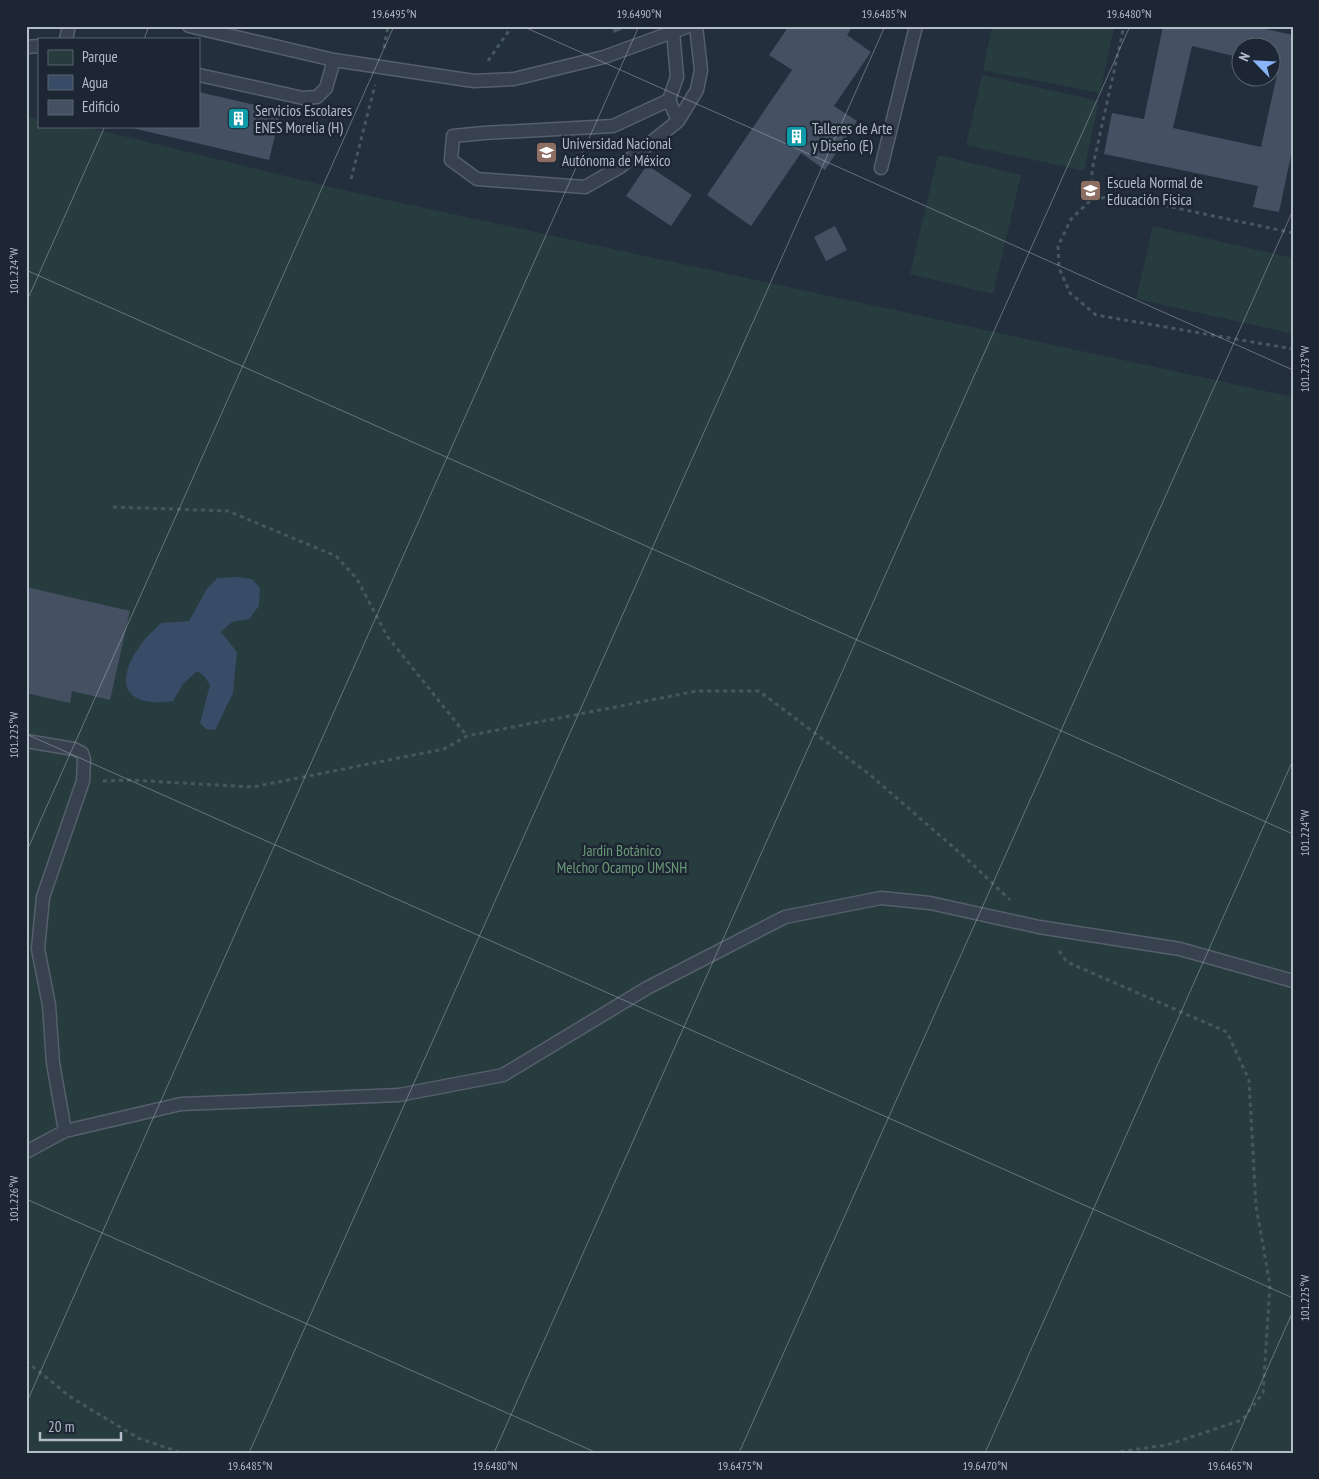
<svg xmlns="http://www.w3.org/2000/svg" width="1319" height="1479" font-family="'PT Sans Narrow',sans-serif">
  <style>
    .green { fill: #263c3f }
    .water { fill: #394c67 }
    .building { fill: #455162; fill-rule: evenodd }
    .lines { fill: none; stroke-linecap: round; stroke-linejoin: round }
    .service-casing { stroke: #565f6c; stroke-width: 15 }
    .path { stroke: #44595c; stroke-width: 3; stroke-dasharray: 4 4; stroke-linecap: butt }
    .service { stroke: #38414e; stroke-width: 12 }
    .ticks { fill: none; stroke: #b4bcc9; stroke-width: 1; stroke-opacity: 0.45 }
    .labels { text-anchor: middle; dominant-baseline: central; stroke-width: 5; stroke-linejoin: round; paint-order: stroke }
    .poi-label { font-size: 15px; fill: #b4bcc9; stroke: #1d2633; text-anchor: start }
    .park-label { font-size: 15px; fill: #6b9a76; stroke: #1d2633 }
    .neatline { fill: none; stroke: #b4bcc9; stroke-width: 2 }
    .ticks-label { font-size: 12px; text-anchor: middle; fill: #b4bcc9 }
  </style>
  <rect width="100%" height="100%" fill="#242f3e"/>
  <path class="green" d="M992 26H1105L1114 28 1100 93 983 70Z
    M982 75 1099 101 1084 171 966 145Z
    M26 116 39 119V126H78L107 132 347 191 1293 397V1453H26Z
    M938 155 1021 175 993 294 910 274Z
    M1153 226 1293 258V334L1136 299Z"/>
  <path class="water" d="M238 577 252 579 260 588 259 606 249 619 232 622 221 632 237 652 233 693 215 730 206 729 200 723 210 685 204 676 197 671 183 684 173 701C118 709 115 676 145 639 150 633 156 628 161 623L189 621 207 589 217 578Z"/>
  <path class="building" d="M611 26H630L614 33Z
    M789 26H853L847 35 871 52 834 106 857 121 825 170 801 153 751 226 707 195 792 70 769 55Z
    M1163 26H1251L1293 35V146L1279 212 1253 207 1258 186 1104 154 1112 113 1144 119ZM1192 46 1242 58V48H1272V64L1279 66 1261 147 1173 128Z
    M199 92 281 111 269 160 128 127 199 126Z
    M647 165 692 195 671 226 626 196Z
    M835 226 847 250 826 261 814 237Z
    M26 587 130 611 110 700 72 691 70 703 26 693 29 680 26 679Z"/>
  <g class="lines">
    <defs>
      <path id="service" d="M189 26 334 60 474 81 514 79 604 57 689 26
        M673 31 677 77 669 100 678 121
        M66 39 69 26
        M26 47 39 46
        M199 75 303 98 317 97 326 88 334 60
        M669 100 613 126 484 133 453 136 451 160 477 179 585 187 620 167 678 121 697 90 701 70 696 26
        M881 168 916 26
        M26 741 74 749 82 753 84 760 83 781 43 897 38 949 49 1005 53 1063 65 1131
        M26 1152 65 1131 181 1104 399 1095 503 1075 647 988 785 917 881 898 930 903 1039 927 1180 949 1293 981"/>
    </defs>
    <use href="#service" class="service-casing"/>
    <path class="path" d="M384 48 388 26
      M488 61 512 26
      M351 179 375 85
      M1092 199V170L1124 26
      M1293 233 1120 196 1092 199 1071 219 1058 246 1059 268 1070 293 1096 315 1293 349
      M113 507 228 511 336 556 357 579 387 636 467 736
      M103 781 128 780 253 787 444 749 467 736 697 691H759L869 774 967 859 1010 900
      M1059 951 1067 962 1227 1032 1249 1080 1256 1206 1270 1285 1263 1393 1242 1420 1167 1445 1110 1453
      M26 1361 69 1396 138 1438 182 1453"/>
    <use href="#service" class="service"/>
  </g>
  <path class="ticks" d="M522 26 1293 370M144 39 149 26M26 270 1293 834M26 303 105 126M26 734 1293 1298M26 853 394 26M26 1199 597 1453M26 1404 639 26M249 1453 885 26M494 1453 1130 26M739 1453 1293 210M985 1453 1293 760M1230 1453 1293 1311"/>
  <defs>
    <symbol id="building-square" viewBox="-11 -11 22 22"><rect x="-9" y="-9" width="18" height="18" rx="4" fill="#0f9aa8" stroke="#1d2633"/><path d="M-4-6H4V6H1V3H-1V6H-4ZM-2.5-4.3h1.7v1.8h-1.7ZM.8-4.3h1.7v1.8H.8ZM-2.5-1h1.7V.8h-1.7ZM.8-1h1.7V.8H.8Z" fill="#fff"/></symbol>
    <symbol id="school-square" viewBox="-11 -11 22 22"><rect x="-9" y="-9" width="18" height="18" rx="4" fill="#8d6e63" stroke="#1d2633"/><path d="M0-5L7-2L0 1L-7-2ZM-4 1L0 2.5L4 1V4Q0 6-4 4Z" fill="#fff"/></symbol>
    <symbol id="university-square" viewBox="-11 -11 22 22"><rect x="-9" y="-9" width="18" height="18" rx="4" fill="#8d6e63" stroke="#1d2633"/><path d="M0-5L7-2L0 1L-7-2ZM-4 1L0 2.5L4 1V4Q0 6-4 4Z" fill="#fff"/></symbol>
  </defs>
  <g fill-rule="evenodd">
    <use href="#building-square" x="226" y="106" width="25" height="25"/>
    <use href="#building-square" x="784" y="124" width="25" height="25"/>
    <use href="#school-square" x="534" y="140" width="25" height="25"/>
    <use href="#university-square" x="1078" y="178" width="25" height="25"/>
  </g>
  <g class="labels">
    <g class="poi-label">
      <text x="255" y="110">Servicios Escolares<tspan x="255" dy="17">ENES Morelia (H)</tspan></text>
      <text x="812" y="128">Talleres de Arte<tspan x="812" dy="17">y Diseño (E)</tspan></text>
      <text x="562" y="143">Universidad Nacional<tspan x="562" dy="17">Autónoma de México</tspan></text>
      <text x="1107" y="182">Escuela Normal de<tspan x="1107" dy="17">Educación Física</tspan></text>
    </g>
    <g class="park-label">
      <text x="622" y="850">Jardín Botánico<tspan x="622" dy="17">Melchor Ocampo UMSNH</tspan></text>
    </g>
  </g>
  <rect width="1319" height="1479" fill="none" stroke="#1d2633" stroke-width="55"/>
  <rect x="38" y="38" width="162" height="90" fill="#1d2633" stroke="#59626f"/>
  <rect x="48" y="50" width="25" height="15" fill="#263c3f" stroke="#59626f"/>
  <text x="82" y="62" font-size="15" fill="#b4bcc9">Parque</text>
  <rect x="48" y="75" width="25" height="15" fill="#394c67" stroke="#59626f"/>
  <text x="82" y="88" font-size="15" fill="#b4bcc9">Agua</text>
  <rect x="48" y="100" width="25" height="15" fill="#455162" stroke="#59626f"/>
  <text x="82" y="112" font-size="15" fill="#b4bcc9">Edificio</text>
  <g transform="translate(1256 62) rotate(294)"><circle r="24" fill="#1d2633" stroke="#59626f"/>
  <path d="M0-4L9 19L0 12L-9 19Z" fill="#8ab4f8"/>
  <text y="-8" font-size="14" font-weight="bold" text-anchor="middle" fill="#b4bcc9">N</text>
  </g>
  <path d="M40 1432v8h81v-8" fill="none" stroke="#b4bcc9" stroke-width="2.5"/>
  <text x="48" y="1432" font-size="15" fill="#b4bcc9" stroke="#1d2633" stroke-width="4" paint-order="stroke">20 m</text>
  <rect x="28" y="28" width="1264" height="1424" class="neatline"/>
  <g class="ticks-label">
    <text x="394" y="18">19.6495°N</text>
    <text x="639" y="18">19.6490°N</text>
    <text x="884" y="18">19.6485°N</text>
    <text x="1129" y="18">19.6480°N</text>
    <text transform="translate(14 271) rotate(-90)" y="4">101.224°W</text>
    <text transform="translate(1305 369) rotate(-90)" y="4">101.223°W</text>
    <text transform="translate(14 735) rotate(-90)" y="4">101.225°W</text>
    <text transform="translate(1305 833) rotate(-90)" y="4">101.224°W</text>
    <text transform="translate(14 1199) rotate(-90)" y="4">101.226°W</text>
    <text transform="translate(1305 1298) rotate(-90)" y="4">101.225°W</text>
    <text x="250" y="1470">19.6485°N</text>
    <text x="495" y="1470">19.6480°N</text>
    <text x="740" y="1470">19.6475°N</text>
    <text x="985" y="1470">19.6470°N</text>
    <text x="1230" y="1470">19.6465°N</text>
  </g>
</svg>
